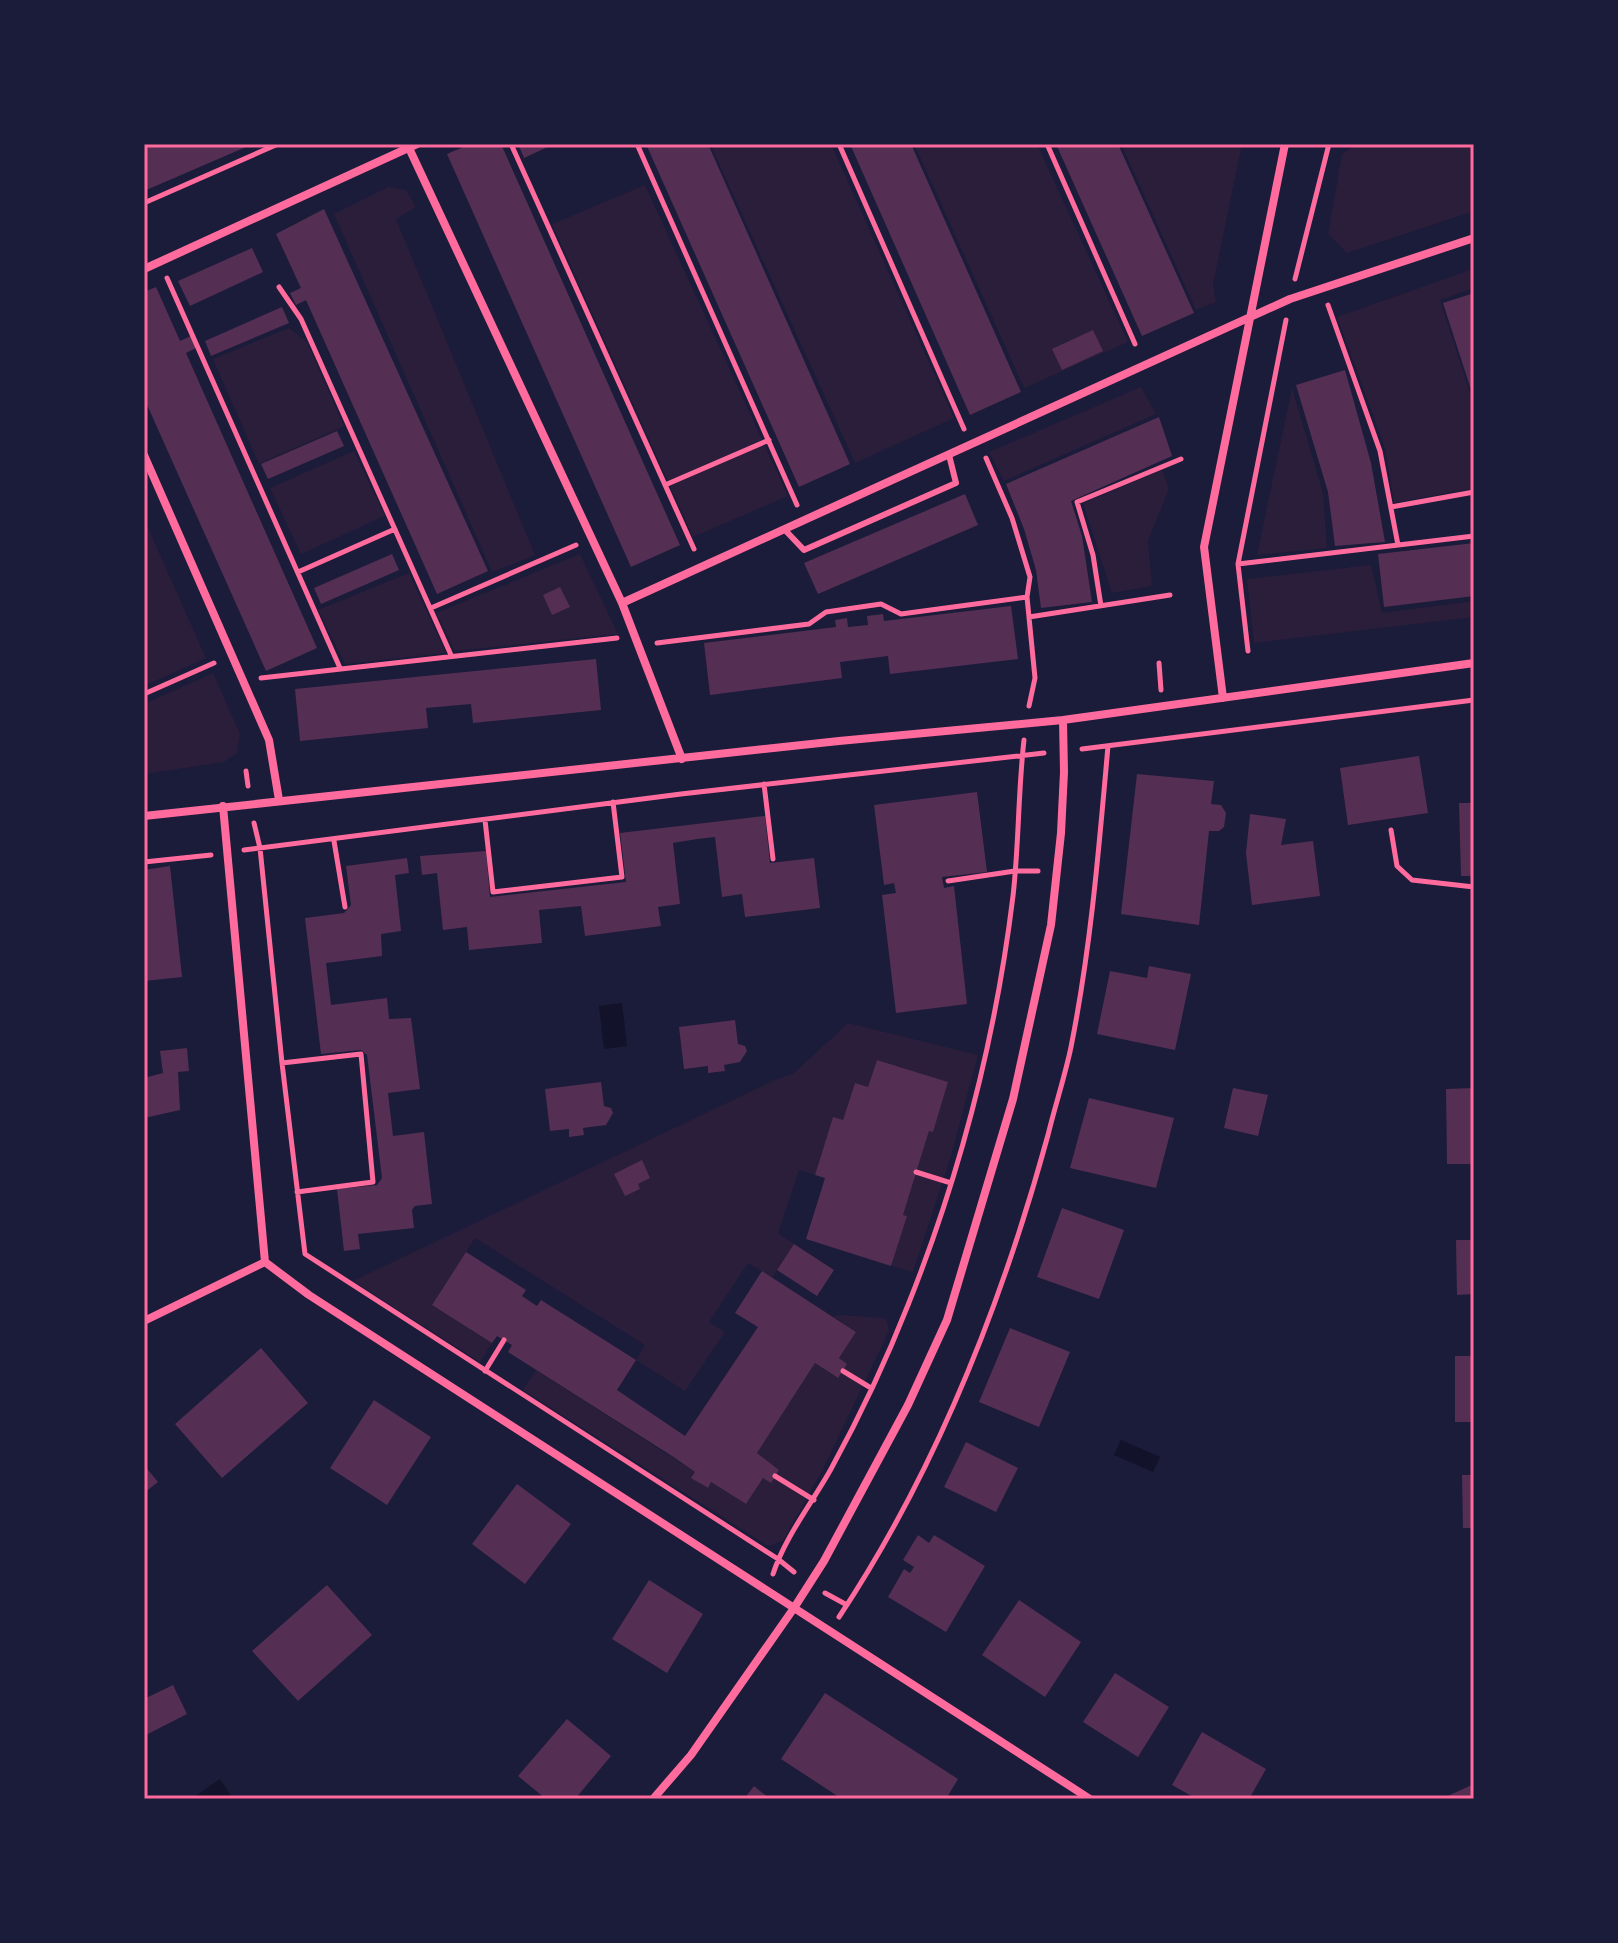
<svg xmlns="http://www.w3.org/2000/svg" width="1618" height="1943" font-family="'Noto Sans',sans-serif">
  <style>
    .green { fill: #2a1e3b }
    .water { fill: #12122b }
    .building { fill: #542f53 }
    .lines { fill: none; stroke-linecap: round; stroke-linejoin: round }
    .path { stroke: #ff6b9d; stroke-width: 5 }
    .service { stroke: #ff6b9d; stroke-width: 6 }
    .minor { stroke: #ff6b9d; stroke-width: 8 }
    .neatline { fill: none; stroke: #ff6b9d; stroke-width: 3 }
  </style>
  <rect width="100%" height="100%" fill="#1b1b3a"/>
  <path class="green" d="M710 144H831L954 418 855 463Z
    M914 144H1037L1128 342 1024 388Z
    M1121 144H1242L1213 285 1216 302 1196 310Z
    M1356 144H1474V211L1347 253 1328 234 1342 154Z
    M645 185 788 496 693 537 552 224Z
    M388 187 406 190 416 207 396 219 535 555 492 572 334 214Z
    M1470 270 1474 271V288L1440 300 1474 405V488L1394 503 1385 448 1337 317Z
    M289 328 307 342 344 426 259 464 213 359Z
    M1141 387 1156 414 1004 481 989 452Z
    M1292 388 1323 493 1327 548 1257 555Z
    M354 451 385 516 301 554 270 488Z
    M1162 470 1169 489 1148 541 1152 586 1112 593 1083 503Z
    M144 519 206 658 144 686Z
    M580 554 618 634 455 651 436 613Z
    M1371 565 1382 613 1474 601V617L1254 643 1247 579Z
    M409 573 446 653 345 664 318 610Z
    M213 673 240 734 237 753 224 762 144 774V704Z
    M848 1023 978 1055 951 1156 913 1272 891 1266 906 1216 903 1215 929 1131H933L948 1082 877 1060 868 1087 855 1083 843 1120 833 1118 815 1175 799 1170 778 1233 794 1244 772 1277 748 1263 709 1322 725 1332 685 1391 636 1360 645 1345 475 1238 432 1305 492 1343 480 1362 353 1281 775 1080 794 1073Z
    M842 1315 883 1318 887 1321 889 1331 825 1465 783 1541 768 1546 523 1390 536 1370 695 1472 692 1478 707 1488 711 1482 746 1504 763 1478 771 1482 779 1470 757 1453 815 1363 837 1378 847 1364 839 1358 856 1332 833 1316Z"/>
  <path class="water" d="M622 1003 627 1046 604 1049 599 1006Z
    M1121 1440 1160 1457 1153 1472 1114 1455Z
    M220 1779 232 1797 191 1799Z"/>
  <path class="building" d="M144 144H253L144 191Z
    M470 144H501L680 545 631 567 447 154Z
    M518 144H554L524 158Z
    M646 144H708L850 464 799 487Z
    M850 144H911L1021 392 970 415Z
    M1056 144H1118L1194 313 1142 336Z
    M324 209 488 571 437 594 306 300 296 305 290 293 301 288 276 234Z
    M252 248 263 272 190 306 178 281Z
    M156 287 180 341 191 336 196 348 186 353 317 648 266 671 144 398V292Z
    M1474 293V396H1473L1443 303Z
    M282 307 289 323 211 356 205 341Z
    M1093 330 1103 351 1062 370 1052 349Z
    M1345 370 1371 463 1385 542 1335 546 1328 492 1296 385Z
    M1159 417 1172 456 1071 501 1082 536 1092 602 1041 608 1036 570 1024 529 1006 484Z
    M337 431 344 446 268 479 261 464Z
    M965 494 978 525 818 594 804 563Z
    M1474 543V596L1384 607 1378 554Z
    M392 554 399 570 321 604 314 588Z
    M560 587 570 607 552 615 543 595Z
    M1011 606 1018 659 890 674 888 656 840 662 842 678 710 695 704 643 836 627 835 620 847 618 848 627 868 625 867 616 883 614 884 621Z
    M596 659 601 710 473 723 471 704 426 708 428 728 300 741 295 689Z
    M1419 756 1428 813 1348 825 1340 768Z
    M1137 774 1214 781 1211 804 1221 805 1226 813 1224 827 1219 831H1209L1199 925 1121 914Z
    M977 792 987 872 942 877 944 888 954 886 967 1004 896 1013 882 895 896 893 894 883 884 885 874 805Z
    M1459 803H1474V876H1461Z
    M1250 814 1286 819 1281 845 1313 841 1320 896 1252 905 1246 853Z
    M765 816 770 863 814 858 820 908 745 917 742 894 722 897 715 837 697 839 673 843 680 904 658 907 661 926 585 936 581 906 539 910 542 943 469 950 467 927 443 930 437 873 422 875 420 856 486 851 490 897 626 882 620 833Z
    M407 858 409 873 395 875 401 931 381 934 382 956 326 963 331 1005 387 998 389 1019 411 1018 420 1089 388 1093 393 1136 424 1132 432 1204 415 1206 412 1210 414 1228 358 1234 360 1249 344 1251 337 1189 377 1185 382 1178 367 1055 361 1050 321 1054 305 918 344 913 351 905 346 866Z
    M170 866 182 977 144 981V870Z
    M1149 966 1191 974 1175 1050 1097 1034 1110 971 1147 978Z
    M735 1020 738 1044 745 1046 747 1051 740 1062 724 1065 725 1071 708 1073V1066L684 1069 679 1027Z
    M187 1048 189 1071 178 1072 180 1110 144 1118V1078L163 1073 160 1051Z
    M877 1060 948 1082 933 1132 929 1131 903 1215 907 1216 891 1266 806 1239 825 1178 815 1175 833 1117 843 1120 855 1083 868 1087Z
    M601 1082 604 1106 611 1108 613 1113 606 1125 583 1128 584 1135 569 1137V1129L550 1131 545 1089Z
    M1233 1088 1268 1095 1258 1136 1224 1128Z
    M1474 1088V1164H1447L1446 1089Z
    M1089 1098 1174 1118 1156 1188 1070 1168Z
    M642 1160 650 1178 638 1184 640 1189 625 1196 614 1174Z
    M1062 1208 1124 1230 1099 1299 1037 1277Z
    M1456 1240H1474V1294L1457 1295Z
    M794 1244 834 1270 817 1296 777 1270Z
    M466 1252 526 1290 522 1296 537 1306 541 1300 636 1360 617 1390 685 1436 758 1327 735 1313 762 1271 856 1332 839 1358 847 1364 838 1378 815 1363 757 1453 779 1470 771 1483 763 1478 746 1504 711 1482 708 1488 691 1478 695 1472 672 1456 508 1352 512 1345 497 1336 492 1343 432 1305Z
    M1010 1328 1070 1352 1039 1427 979 1402Z
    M261 1348 308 1403 222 1478 175 1424Z
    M1455 1356H1474V1422H1455Z
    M374 1400 431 1437 387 1505 330 1468Z
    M966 1442 1018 1468 996 1512 944 1487Z
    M144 1465 158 1482 144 1493Z
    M1462 1475H1474V1528H1463Z
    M517 1484 571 1524 525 1584 472 1544Z
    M918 1535 929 1543 934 1535 985 1566 946 1632 888 1597 904 1569 910 1573 914 1567 903 1560Z
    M649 1580 703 1614 667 1673 612 1639Z
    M327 1585 372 1635 298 1701 252 1651Z
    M1019 1600 1081 1642 1045 1697 982 1655Z
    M1115 1673 1169 1707 1138 1757 1083 1722Z
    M173 1685 187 1714 144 1736V1699Z
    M825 1693 958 1779 946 1799H842L781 1759Z
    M567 1719 611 1756 575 1799H546L518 1776Z
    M1202 1732 1266 1769 1249 1799H1197L1172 1785Z
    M1474 1784V1799H1441Z
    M754 1786 770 1799H744Z"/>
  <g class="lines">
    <path class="path" d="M511 144 694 549
      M637 144 797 505
      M839 144 964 429
      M1047 144 1135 344
      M144 203 278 144
      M167 278 340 668
      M1295 279 1329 144
      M279 287 301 319 451 655
      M1328 305 1380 451 1398 545
      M986 458 1012 518 1030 577 1027 597 1035 678 1029 706
      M665 485 769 440
      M1391 507 1474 492
      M1238 564 1474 536
      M298 572 395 529
      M1101 606 1093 555 1077 502 1181 459
      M431 608 576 545
      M1029 617 1170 595
      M657 643 809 624 826 612 881 604 901 614 1027 597
      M1248 651 1238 564 1286 320
      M1159 663 1161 690
      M261 678 617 638
      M144 694 214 663
      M1082 749 1474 700
      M246 771 248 786
      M764 784 773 859
      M485 820 493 892 622 877 613 802
      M254 823 260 848 282 1063 305 1254 778 1559 794 1572
      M1391 830 1397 866 1412 880 1474 887
      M334 841 345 907
      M244 850 681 794 1044 753
      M144 862 211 855
      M948 881 1015 871H1038
      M282 1063 361 1054 373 1182 297 1192
      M916 1172 951 1183
      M485 1371 504 1340
      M843 1371 871 1388
      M775 1476 814 1500
      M773 1574C785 1537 812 1503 831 1469 860 1416 886 1361 908 1305 960 1175 996 1035 1013 896 1019 844 1018 792 1024 740
      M825 1593 847 1605
      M839 1617C936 1471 1002 1303 1048 1135 1055 1106 1065 1076 1071 1047 1091 947 1099 847 1108 746"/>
    <path class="service" d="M785 530 804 550 956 483 949 455"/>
    <path class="minor" d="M409 148 622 603 682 759
      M144 269 417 144
      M144 455 269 740 279 800
      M622 603 1290 299 1474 238
      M1223 698 1204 547 1285 144
      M223 806 265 1262
      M144 816 839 741 1063 720 1474 663
      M265 1262 309 1295 1090 1799
      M144 1321 265 1262
      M653 1799 691 1755 794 1608 824 1561 908 1405 947 1320 1013 1099 1051 925 1061 833 1064 772 1063 720"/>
  </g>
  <rect width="1618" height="1943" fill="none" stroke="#1b1b3a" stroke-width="292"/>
  <rect x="146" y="146" width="1326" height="1651" class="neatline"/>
</svg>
